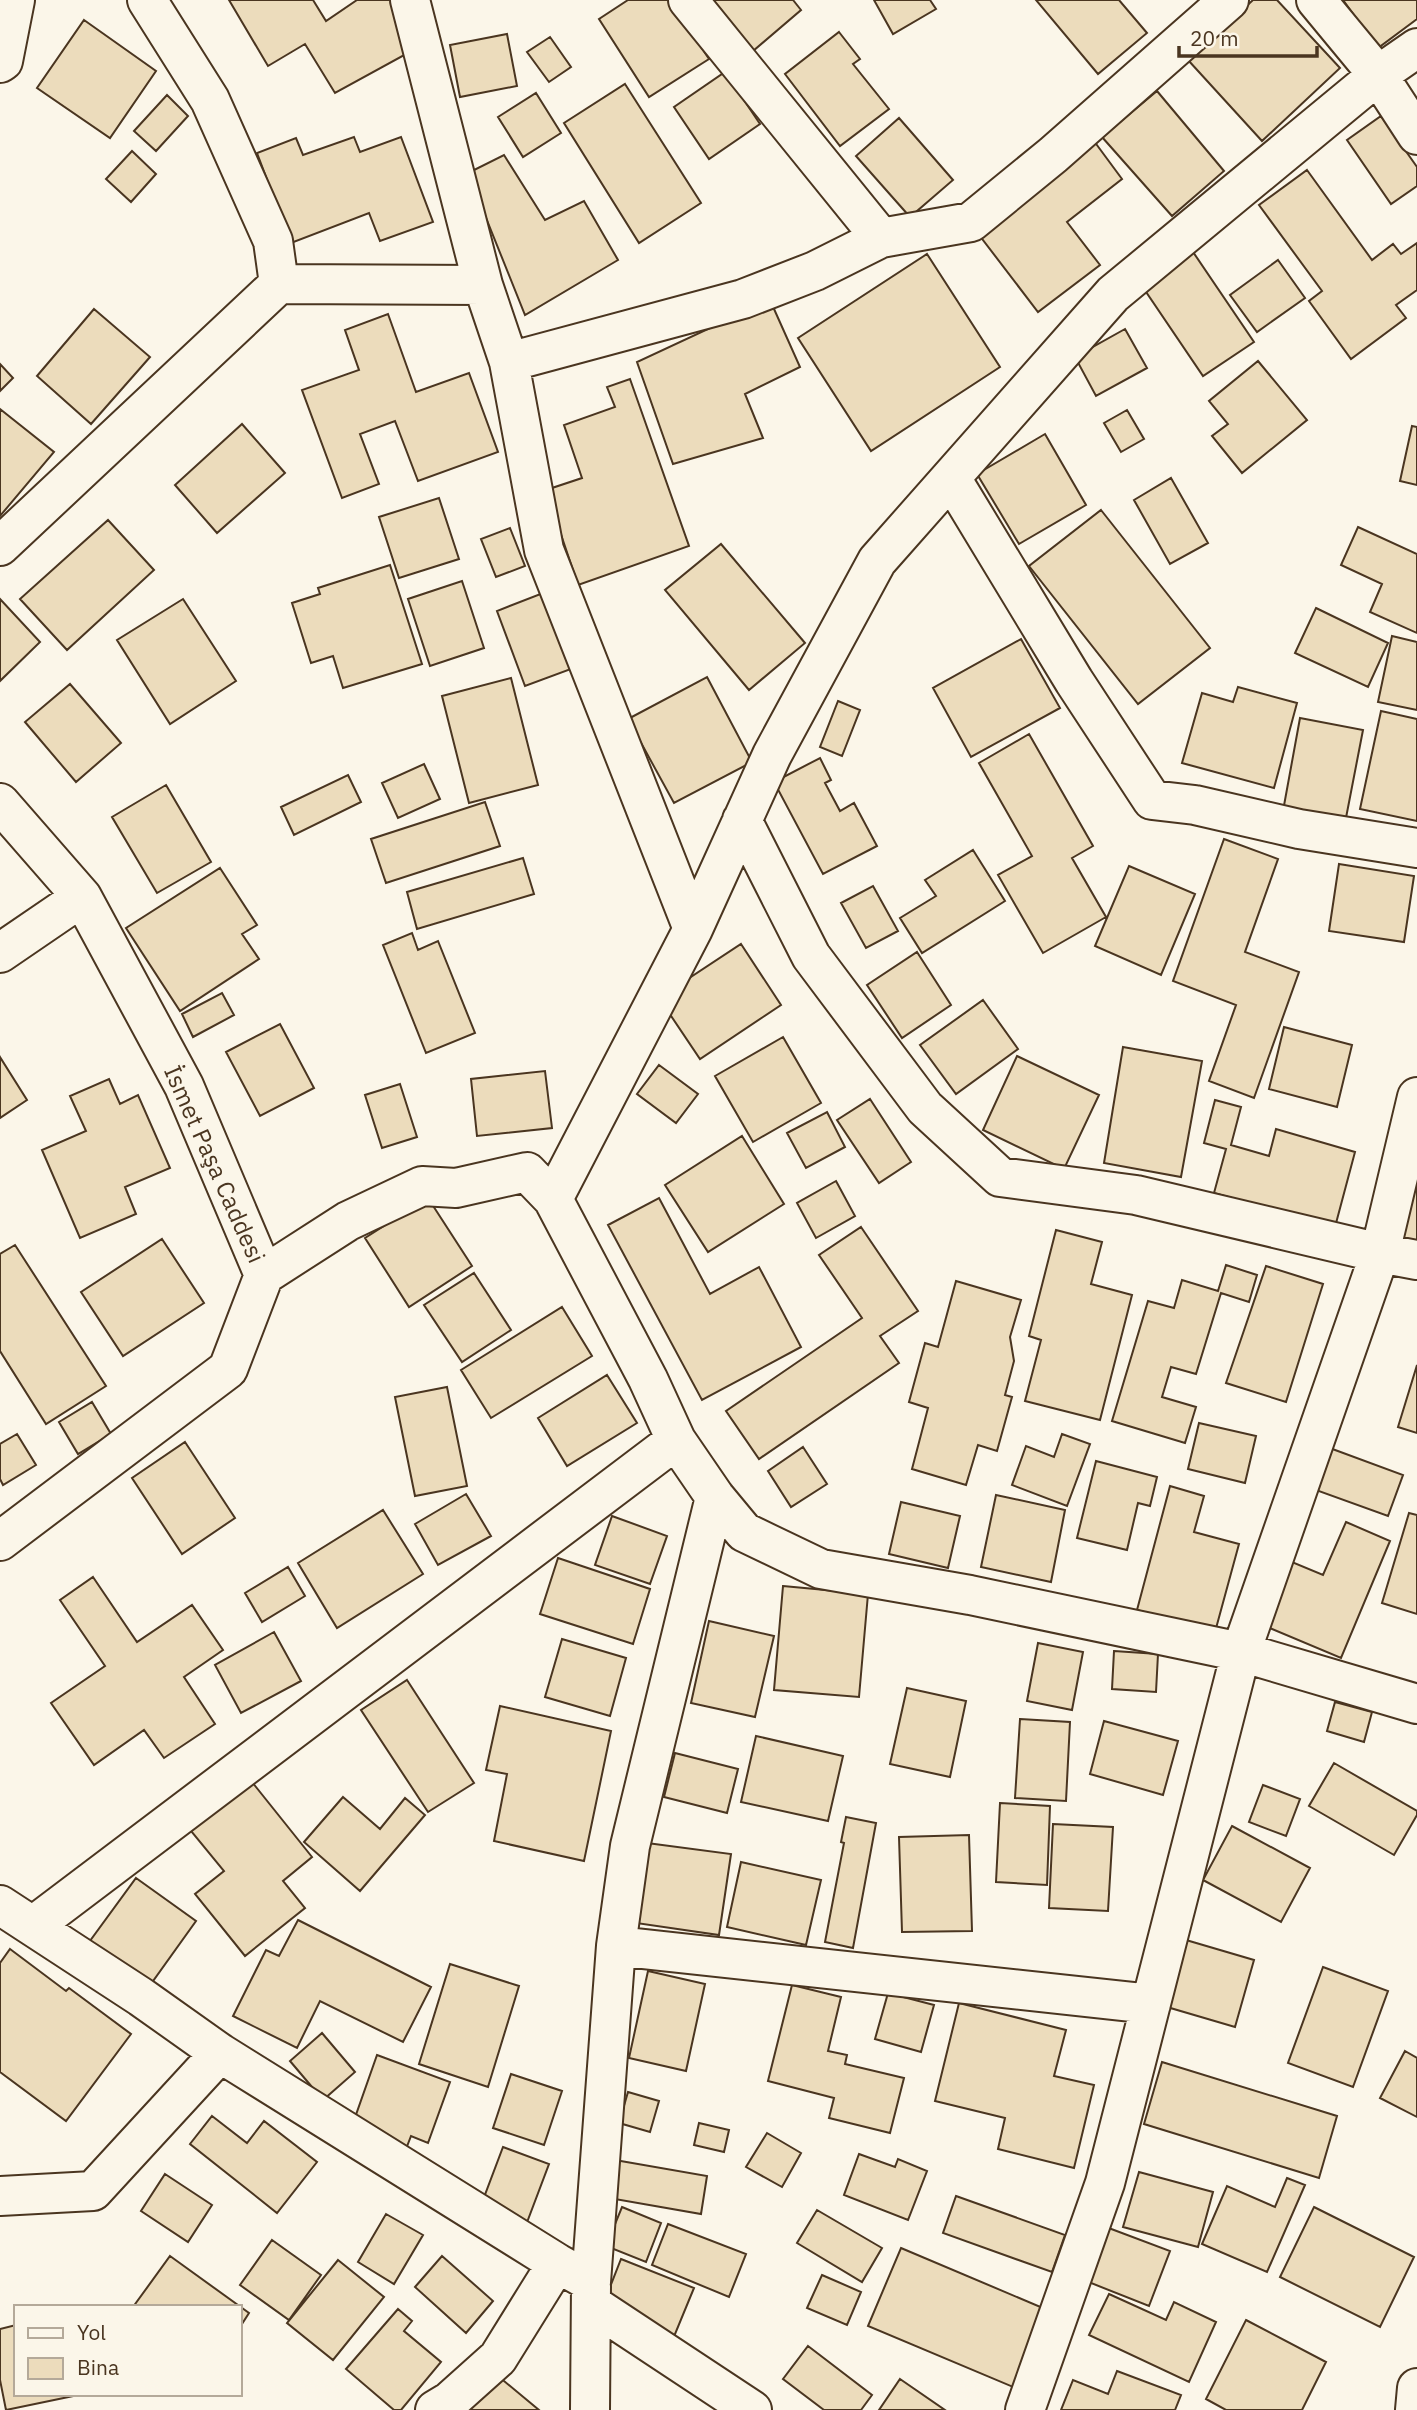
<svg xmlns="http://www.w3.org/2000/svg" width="1417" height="2410" font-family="'IBM Plex Sans',sans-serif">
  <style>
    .building { fill: #ecdcbc; stroke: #4a3520; stroke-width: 2 }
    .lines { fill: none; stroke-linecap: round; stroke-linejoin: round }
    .minor-casing { stroke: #4a3520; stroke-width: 42 }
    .minor { stroke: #fbf6e9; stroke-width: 38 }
    .labels { text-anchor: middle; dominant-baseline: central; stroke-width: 5; stroke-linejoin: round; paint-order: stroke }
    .street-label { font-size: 24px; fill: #4a3520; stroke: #fbf6e9 }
  </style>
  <rect width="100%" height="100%" fill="#fbf6e9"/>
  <path class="building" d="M229 0H313L326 21 357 0H391L408 53 335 93 305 44 268 66Z
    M628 0H670L709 59 649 97 599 19Z
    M710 0H793L801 10 753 51Z
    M874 0H930L936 9 893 34Z
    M1036 0H1119L1147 33 1098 74Z
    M1253 0H1277L1340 68 1262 141 1188 60Z
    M1343 0H1417V19L1378 48Z
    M84 20 156 71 110 138 37 88Z
    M839 32 860 59 853 64 889 109 840 146 785 74Z
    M507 34 517 86 460 97 450 45Z
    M550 37 571 67 549 82 527 52Z
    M725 72 760 124 709 159 674 107Z
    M625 84 701 203 639 243 564 123Z
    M1157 91 1224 171 1172 216 1102 137Z
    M536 93 561 133 523 157 498 117Z
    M167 95 188 116 156 151 134 131Z
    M1381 116 1417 167V186L1391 204 1347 140Z
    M899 118 953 180 910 217 856 156Z
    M354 137 360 152 401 137 433 222 380 241 369 213 291 243 257 153 296 138 303 155Z
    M1091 137 1122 179 1067 222 1100 265 1038 312 973 227Z
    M132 151 156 174 131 202 106 179Z
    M504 155 545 220 584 201 618 260 525 315 468 173Z
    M1307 170 1372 260 1393 244 1401 254 1417 243V290L1396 305 1406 318 1351 359 1309 301 1322 291 1259 205Z
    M1189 246 1254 342 1203 376 1138 280Z
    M927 254 1000 367 871 451 798 338Z
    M1278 260 1305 298 1257 332 1230 295Z
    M770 300 800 367 745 394 763 438 673 464 637 362Z
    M94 309 150 357 91 424 37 376Z
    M388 314 416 392 469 373 498 452 418 481 395 421 360 434 379 484 342 498 302 390 359 370 345 330Z
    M1125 329 1147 368 1096 396 1075 357Z
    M1258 361 1307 420 1242 473 1212 436 1228 424 1209 401Z
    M0 364 13 378 0 391Z
    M630 379 689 546 578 585 546 490 582 478 564 425 615 407 607 387Z
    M0 409 54 452 0 516Z
    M1127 410 1144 439 1121 452 1104 423Z
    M242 424 285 473 217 533 175 485Z
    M1412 426 1417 427V485L1400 481Z
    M1045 434 1086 505 1019 544 977 474Z
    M1171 478 1208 543 1170 564 1134 500Z
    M439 498 459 559 399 578 379 517Z
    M1101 510 1210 648 1138 704 1029 566Z
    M108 520 154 570 67 650 20 599Z
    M1358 527 1417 554V633L1370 612 1382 584 1341 565Z
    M510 528 525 566 496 577 481 539Z
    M721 544 805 643 749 690 665 590Z
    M390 565 422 664 343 688 333 656 311 663 292 603 320 594 318 588Z
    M462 581 484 648 430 666 408 599Z
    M543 593 571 669 525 686 497 611Z
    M0 599 40 642 0 681Z
    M183 599 236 681 170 724 117 640Z
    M1316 608 1388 643 1368 687 1295 653Z
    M1392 636 1417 642V710L1378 702Z
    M1021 639 1060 708 971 757 933 688Z
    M707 677 752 762 674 803 628 719Z
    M511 678 538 785 469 803 442 696Z
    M70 684 121 743 76 782 25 722Z
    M1238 687 1297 703 1274 788 1182 763 1202 693 1233 702Z
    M838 701 860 710 842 756 820 747Z
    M1381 711 1417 719V821L1360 809Z
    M1300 718 1363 730 1345 823 1283 811Z
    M1029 734 1093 846 1072 858 1106 917 1043 953 998 875 1032 856 979 763Z
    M820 758 831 780 825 783 840 811 854 803 877 846 823 874 774 782Z
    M424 764 440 799 398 818 382 783Z
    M348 775 361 802 294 835 281 807Z
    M166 785 211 862 157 893 112 817Z
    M485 802 500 846 386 883 371 839Z
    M1224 839 1278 859 1245 952 1299 972 1254 1098 1209 1081 1236 1005 1173 981Z
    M973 850 1005 901 922 953 900 918 936 896 925 880Z
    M523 858 534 894 417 929 407 892Z
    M1339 864 1414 876 1404 942 1329 931Z
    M1129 866 1195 894 1161 975 1095 946Z
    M220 868 257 925 242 934 259 959 180 1011 126 928Z
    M873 886 898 931 866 948 841 903Z
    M412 933 418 950 438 941 475 1033 426 1053 383 945Z
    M741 944 781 1005 700 1059 659 998Z
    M917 952 951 1005 902 1038 867 985Z
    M222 993 234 1015 193 1037 182 1014Z
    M983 1000 1018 1049 956 1094 920 1045Z
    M280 1024 314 1088 260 1116 226 1052Z
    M1284 1027 1352 1045 1337 1107 1269 1089Z
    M783 1037 821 1103 753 1142 715 1076Z
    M1123 1047 1202 1061 1181 1177 1104 1163Z
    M1017 1056 1099 1095 1064 1169 983 1130Z
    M0 1057 27 1100 0 1118Z
    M659 1065 698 1094 676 1123 637 1094Z
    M545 1071 552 1128 477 1136 471 1079Z
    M109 1079 120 1104 138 1095 170 1168 125 1187 136 1214 80 1238 42 1150 86 1131 70 1096Z
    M400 1084 417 1137 382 1148 365 1095Z
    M870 1099 911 1162 879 1183 837 1120Z
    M1215 1100 1241 1107 1231 1145 1269 1156 1276 1129 1355 1152 1335 1227 1214 1193 1226 1149 1204 1143Z
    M827 1112 845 1147 806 1168 787 1133Z
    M742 1136 784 1204 708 1252 665 1185Z
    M1417 1159V1246L1394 1239Z
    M836 1181 855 1216 816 1238 797 1203Z
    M428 1198 472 1266 409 1307 365 1238Z
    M659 1198 710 1294 759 1267 801 1347 702 1400 608 1225Z
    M861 1227 918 1311 880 1336 899 1363 759 1459 726 1411 862 1318 819 1255Z
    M1056 1230 1102 1242 1091 1284 1132 1295 1100 1420 1025 1401 1041 1340 1029 1336Z
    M162 1239 204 1303 123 1356 81 1292Z
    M15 1245 106 1386 46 1424 0 1351V1254Z
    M1226 1265 1257 1275 1249 1302 1221 1293 1196 1374 1171 1367 1162 1397 1196 1407 1185 1443 1112 1421 1148 1301 1174 1308 1182 1280 1218 1291Z
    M1266 1266 1323 1284 1286 1402 1226 1383Z
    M474 1273 511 1330 462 1362 424 1305Z
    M956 1281 1021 1300 1010 1337 1014 1361 1005 1395 1012 1397 997 1451 978 1445 966 1485 912 1469 928 1408 909 1402 925 1343 938 1347Z
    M562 1307 592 1356 491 1418 461 1370Z
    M1417 1365V1433L1398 1427Z
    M607 1375 637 1423 567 1466 538 1418Z
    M447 1387 467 1486 415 1496 395 1397Z
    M92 1402 111 1434 78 1454 59 1422Z
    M1199 1423 1256 1436 1245 1483 1188 1469Z
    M17 1434 36 1465 3 1485 0 1479V1444Z
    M1062 1434 1090 1444 1067 1506 1012 1485 1026 1446 1054 1457Z
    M185 1442 235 1518 182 1554 132 1478Z
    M803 1447 827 1484 791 1507 768 1471Z
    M1327 1447 1403 1475 1388 1516 1313 1489Z
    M1096 1461 1157 1477 1150 1506 1138 1503 1127 1550 1077 1538Z
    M1170 1486 1204 1496 1194 1532 1239 1544 1215 1632 1137 1610Z
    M466 1494 491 1536 438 1565 415 1524Z
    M996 1495 1065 1510 1051 1582 981 1567Z
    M901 1502 960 1516 948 1568 889 1554Z
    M383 1510 423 1574 337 1628 298 1563Z
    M1409 1513 1417 1515V1614L1382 1603Z
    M612 1516 667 1536 650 1584 595 1565Z
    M1346 1522 1390 1541 1341 1658 1265 1626 1292 1562 1323 1575Z
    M558 1558 650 1589 633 1644 540 1614Z
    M288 1567 305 1596 262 1622 245 1593Z
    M93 1577 137 1642 192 1605 223 1650 184 1677 215 1724 164 1758 144 1730 94 1765 51 1703 105 1666 60 1600Z
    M783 1586 868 1594 859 1697 774 1690Z
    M709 1621 774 1636 755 1717 691 1703Z
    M274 1632 301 1681 241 1713 215 1665Z
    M562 1639 626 1658 610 1716 545 1697Z
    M1038 1643 1083 1652 1072 1710 1027 1701Z
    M1114 1651 1158 1654 1156 1692 1112 1689Z
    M407 1680 474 1783 428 1812 361 1710Z
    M907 1688 966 1701 950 1777 890 1764Z
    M1335 1702 1372 1712 1364 1742 1327 1731Z
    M500 1706 611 1731 584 1861 494 1841 507 1774 486 1770Z
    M1020 1719 1070 1722 1066 1801 1015 1798Z
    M1104 1721 1178 1741 1163 1795 1090 1774Z
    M756 1736 843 1756 828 1821 741 1802Z
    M675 1753 738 1769 727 1813 664 1797Z
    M1334 1763 1417 1811V1815L1394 1855 1309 1806Z
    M252 1782 312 1857 283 1881 305 1908 245 1956 195 1894 224 1871 191 1831Z
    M1263 1785 1300 1799 1286 1836 1249 1822Z
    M343 1797 380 1829 405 1798 425 1815 360 1891 304 1842Z
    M1000 1803 1050 1806 1047 1885 996 1882Z
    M846 1817 876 1823 853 1948 825 1942 844 1843 841 1842Z
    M1053 1824 1113 1827 1108 1911 1049 1908Z
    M1232 1826 1310 1868 1281 1922 1203 1880Z
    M969 1835 972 1931 902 1932 899 1837Z
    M647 1843 731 1854 719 1935 636 1923Z
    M741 1862 821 1880 806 1945 727 1927Z
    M136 1878 196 1921 148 1988 87 1945Z
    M298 1920 431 1987 403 2042 320 2001 297 2048 233 2016 266 1950 279 1956Z
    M1186 1940 1254 1960 1235 2027 1167 2007Z
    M10 1949 66 1991 69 1988 131 2034 66 2121 0 2072V1963Z
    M450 1964 519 1986 488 2087 419 2064Z
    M1323 1967 1388 1991 1353 2087 1288 2063Z
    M648 1971 705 1984 686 2071 629 2058Z
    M792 1985 841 1997 828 2051 847 2055 845 2064 904 2078 890 2133 829 2118 834 2098 768 2081Z
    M888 1993 934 2005 921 2052 875 2039Z
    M959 2003 1066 2030 1054 2076 1094 2085 1074 2168 998 2149 1005 2118 935 2101Z
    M322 2033 355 2072 323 2100 290 2061Z
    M1405 2051 1417 2058V2117L1380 2098Z
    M377 2055 450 2082 428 2143 411 2136 406 2149 351 2129Z
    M1162 2062 1337 2116 1319 2178 1144 2124Z
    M511 2074 562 2091 544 2145 493 2128Z
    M628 2092 659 2101 650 2132 619 2123Z
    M212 2116 247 2143 264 2121 317 2162 277 2213 190 2144Z
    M699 2123 729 2130 724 2152 694 2145Z
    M767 2133 801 2153 782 2187 746 2167Z
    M503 2147 549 2164 526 2225 480 2208Z
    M859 2154 895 2167 898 2159 927 2171 908 2220 844 2195Z
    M615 2160 707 2176 701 2214 609 2198Z
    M1139 2172 1213 2192 1198 2247 1123 2227Z
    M165 2174 212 2205 188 2242 141 2211Z
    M1287 2178 1305 2185 1267 2272 1202 2244 1227 2186 1275 2207Z
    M956 2196 1065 2235 1052 2272 943 2233Z
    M622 2207 661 2223 646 2262 606 2246Z
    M1314 2207 1414 2257 1380 2327 1280 2277Z
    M817 2210 882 2248 862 2282 797 2243Z
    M386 2214 423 2235 394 2284 358 2262Z
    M668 2224 746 2254 729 2297 652 2265Z
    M1106 2227 1170 2251 1149 2306 1086 2281Z
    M272 2240 321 2275 289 2320 240 2285Z
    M901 2248 1050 2311 1018 2389 868 2326Z
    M170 2256 249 2313 240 2327V2307H133Z
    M442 2256 493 2301 466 2333 415 2287Z
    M621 2259 694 2288 673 2339 601 2310Z
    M338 2260 384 2297 333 2360 287 2323Z
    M822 2275 861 2292 847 2325 807 2308Z
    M1109 2294 1166 2320 1174 2302 1216 2322 1189 2382 1089 2335Z
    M398 2309 412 2321 404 2331 441 2362 401 2410H394L346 2369Z
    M1246 2320 1326 2362 1302 2410H1226L1206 2399Z
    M16 2325V2394H83L6 2410 0 2380V2329Z
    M808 2346 872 2395 861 2410H824L783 2379Z
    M492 2371 539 2410H460Z
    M1117 2371 1181 2395 1175 2410H1061L1073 2380 1108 2394Z
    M900 2379 945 2410H879Z"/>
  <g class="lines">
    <defs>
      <path id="minor" d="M147 0 210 100 273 241 279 284
        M410 0 483 285 509 362 544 550 693 929
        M688 0 881 238
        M1316 0 1378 75 1417 135
        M0 63 3 61 15 0
        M509 362 743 299 815 271 881 238 971 222 1053 155 1229 0
        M951 478 1074 681 1152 800 1195 805 1299 829 1417 848
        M0 546 279 284 483 285
        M0 803 82 897 184 1086 264 1275 228 1369 0 1541
        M742 820 811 956 925 1108 1000 1177 1136 1195 1380 1253 1417 1260
        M0 953 82 897
        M553 1199 693 929 772 755 877 561 1113 294 1378 75 1417 48
        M264 1275 348 1221 422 1186 456 1188 527 1172 553 1199 648 1379 676 1440 715 1497 744 1532 821 1569 970 1595 1241 1652 1417 1704
        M0 1905 141 1997 220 2053
        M33 1926 676 1440
        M616 1946 1151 2004
        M0 2196 93 2191 220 2053 557 2263 591 2282 616 1946 630 1846 715 1497
        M593 2305 752 2410
        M435 2410 450 2401 498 2358 557 2263
        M590 2410 591 2286
        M1025 2410 1105 2183 1241 1652 1380 1253 1417 1097
        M1415 2410 1417 2388"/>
    </defs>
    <use href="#minor" class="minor-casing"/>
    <use href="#minor" class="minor"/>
  </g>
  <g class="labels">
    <g class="street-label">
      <text transform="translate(215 1164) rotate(66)">İsmet Paşa Caddesi</text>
    </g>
  </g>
  <rect x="14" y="2305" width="228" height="91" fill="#fbf6e9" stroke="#b4a999" stroke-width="2"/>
  <rect x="28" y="2328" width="35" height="10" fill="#fbf6e9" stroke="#b4a999" stroke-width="2"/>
  <text x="77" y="2340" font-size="21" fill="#4a3520">Yol</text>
  <rect x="28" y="2358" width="35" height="21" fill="#ecdcbc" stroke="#b4a999" stroke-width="2"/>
  <text x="77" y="2375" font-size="21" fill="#4a3520">Bina</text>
  <path d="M1179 46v10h138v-10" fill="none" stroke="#4a3520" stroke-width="3.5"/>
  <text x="1190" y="46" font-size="21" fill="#4a3520" stroke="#fbf6e9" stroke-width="5" paint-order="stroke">20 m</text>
</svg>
